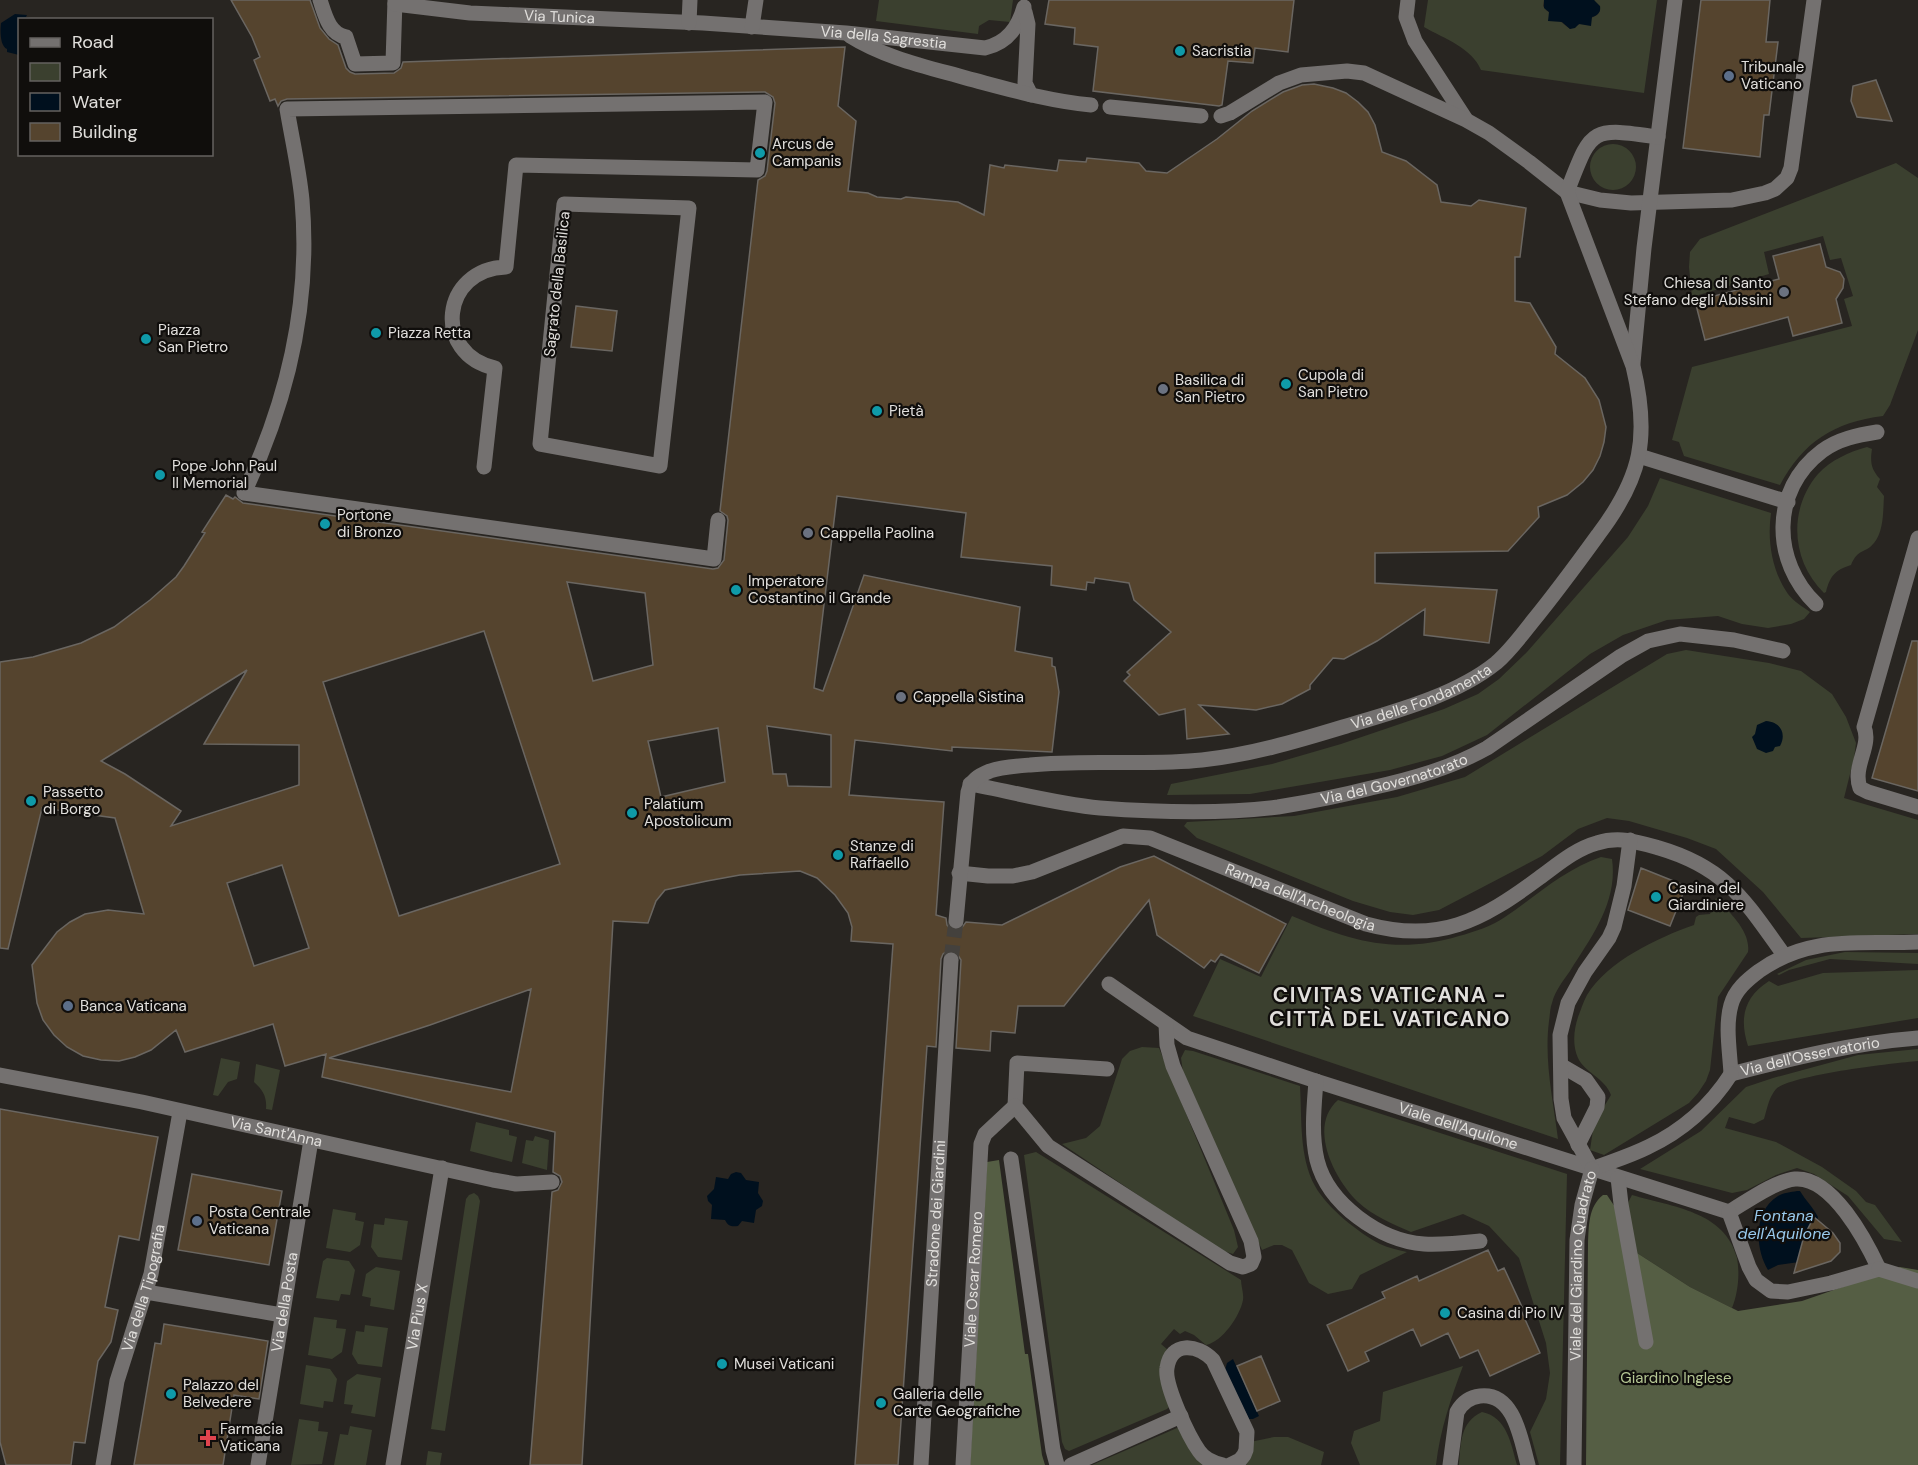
<svg xmlns="http://www.w3.org/2000/svg" width="1918" height="1465" font-family="'DM Sans',sans-serif">
  <style>
    .green { fill: #3b402f }
    .forest { fill: #555e44 }
    .water { fill: #00101e }
    .building { fill: #55442e; stroke: #6a6661; stroke-width: 1.5; fill-rule: evenodd }
    .lines { fill: none; stroke-linecap: round; stroke-linejoin: round }
    .minor-tunnel { stroke: #44413d; stroke-width: 15; stroke-dasharray: 15 8; stroke-linecap: butt }
    .minor { stroke: #747170; stroke-width: 15 }
    .culture-dot { fill: #0f9aa8; stroke: #100e0c; stroke-width: 2 }
    .service-dot { fill: #5c6f8a; stroke: #100e0c; stroke-width: 2 }
    .worship-dot { fill: #6b7280; stroke: #100e0c; stroke-width: 2 }
    .health-dot { fill: #e0444e; stroke: #100e0c; stroke-width: 2 }
    .labels { text-anchor: middle; dominant-baseline: central; stroke-width: 4.5; stroke-linejoin: round; paint-order: stroke }
    .street-label { font-size: 15px; fill: #e1dfdc; stroke: #100e0c }
    .poi-label { font-size: 15px; fill: #e1dfdc; stroke: #100e0c; text-anchor: start }
    .park-label { font-size: 15px; fill: #b5c694; stroke: #100e0c }
    .water-label { font-size: 16px; font-style: italic; fill: #99caed; stroke: #100e0c }
    .district-label { font-size: 21px; font-weight: bold; letter-spacing: 1.5px; fill: #e1dfdc; stroke: #100e0c }
  </style>
  <rect width="100%" height="100%" fill="#282521"/>
  <path class="green" d="M879 0H1013L1010 22 989 20 979 26 978 34 876 21Z
    M1428 0H1544L1543 6 1546 10 1570 29 1597 15 1600 11 1594 0H1657L1644 93 1481 70C1472 48 1445 39 1424 27Z
    M1590 167a23 23 0 1 1 46 0a23 23 0 1 1-46 0Z
    M1896 163 1918 178V330L1890 405 1883 416C1834 422 1803 442 1780 485L1684 456 1679 442 1672 440 1692 367 1852 326 1844 299 1853 296 1841 258 1830 260 1823 236 1764 252 1769 274 1692 297 1689 267 1690 252 1700 239Z
    M1867 447 1872 449C1870 462 1871 469 1880 479L1877 487 1884 496C1883 511 1884 531 1874 543 1865 554 1858 548 1851 565 1835 570 1830 576 1826 592L1824 593C1791 561 1788 509 1818 474 1831 460 1849 452 1867 447Z
    M1660 478 1771 513C1767 541 1772 571 1788 594 1793 601 1803 607 1810 612L1804 619 1791 624 1768 628 1742 624 1718 616 1667 620 1623 635 1590 654 1487 735 1442 756 1390 770 1250 794 1167 795 1171 784 1272 764 1341 744 1444 709 1478 694 1499 679 1527 652 1628 537 1648 506Z
    M1686 650 1769 663 1801 671 1832 694 1846 717 1856 743 1854 758 1844 798 1918 820V934L1801 938 1763 892 1716 849 1687 838 1629 821 1607 818 1578 829 1542 856 1439 910 1413 915 1390 912 1353 901 1197 838 1184 826 1187 822 1294 816 1397 797 1465 777 1667 654Z
    M1601 857 1612 859C1618 902 1592 936 1570 971 1563 981 1555 991 1552 1003 1550 1008 1550 1015 1549 1021 1544 1061 1553 1099 1558 1139L1193 1016 1220 959 1261 977 1292 916C1351 941 1395 955 1459 936 1474 932 1492 926 1505 917 1536 896 1565 869 1601 857Z
    M1716 898C1729 912 1751 931 1748 952L1718 997 1710 1070 1706 1081 1698 1093 1689 1103 1604 1155 1590 1150 1594 1123 1611 1095C1605 1078 1585 1073 1578 1058 1572 1045 1574 1029 1578 1017 1581 1010 1583 1002 1587 995 1608 961 1657 938 1694 925L1696 917 1699 915 1710 914Z
    M1845 952 1918 953V964L1830 959 1789 970 1779 975 1777 974 1806 960Z
    M1918 970V1018L1748 1046C1739 1018 1744 997 1769 981L1778 986 1823 973Z
    M1142 1047 1159 1048 1234 1230 1238 1247 1233 1254 1220 1250 1062 1144 1086 1138 1100 1126 1122 1059 1130 1051Z
    M1918 1049V1061C1893 1063 1791 1075 1776 1089 1769 1097 1767 1109 1764 1119L1754 1124 1729 1117 1725 1128 1776 1142 1822 1167 1856 1191 1866 1202 1875 1205 1902 1242 1884 1239 1848 1196 1814 1174 1797 1168 1776 1175 1747 1190 1732 1193 1640 1169 1701 1131 1746 1087 1773 1078 1858 1055Z
    M1185 1050 1193 1051 1300 1086C1302 1119 1299 1157 1315 1186 1327 1208 1359 1233 1380 1244 1389 1248 1398 1250 1407 1252L1360 1275 1352 1289 1328 1294 1309 1283 1292 1250 1282 1245H1274L1262 1250 1183 1072 1181 1058Z
    M221 1058 240 1062 237 1079 228 1082 218 1096 213 1095Z
    M256 1064 280 1070 272 1110 266 1109C267 1097 263 1090 254 1082Z
    M1338 1100 1567 1174 1560 1465H1539L1530 1432 1546 1399 1550 1373 1546 1343 1519 1258 1489 1226 1463 1214 1411 1232C1393 1224 1373 1216 1358 1202 1335 1180 1307 1127 1338 1100Z
    M476 1122 509 1130V1135L517 1137 512 1162 470 1151Z
    M535 1136 549 1140 547 1170 522 1163 526 1140 533 1141Z
    M1036 1152 1241 1280C1241 1286 1244 1294 1243 1300 1240 1316 1222 1342 1206 1345L1194 1335 1185 1331 1180 1334 1174 1329 1161 1344 1168 1350 1160 1378 1169 1407 1167 1409 1069 1451 1065 1449 1062 1442 1024 1155Z
    M474 1193 478 1196 480 1201 445 1431 431 1429 466 1199 469 1195Z
    M1632 1195C1672 1207 1725 1211 1737 1258 1740 1274 1738 1293 1732 1308L1690 1287 1637 1253 1621 1216Z
    M333 1209 356 1213 355 1220 364 1222 360 1245 350 1252 326 1248Z
    M385 1218 408 1221 402 1260 378 1257 371 1247 374 1224 384 1225Z
    M327 1258 349 1261 355 1270 350 1295 341 1294 339 1301 316 1298 323 1261Z
    M376 1267 400 1271 394 1310 370 1306 371 1298 362 1296 366 1274Z
    M314 1317 337 1320 336 1328 346 1329 342 1352 332 1359 308 1355Z
    M365 1325 388 1328 382 1367 358 1364 352 1354 356 1331 364 1332Z
    M306 1365 330 1369 337 1379 333 1402 324 1401 323 1408 300 1404Z
    M1463 1366C1451 1398 1440 1430 1436 1465H1360L1351 1443 1354 1431 1380 1421 1383 1392Z
    M357 1374 381 1378 375 1417 351 1413 353 1405 344 1404 347 1381Z
    M1482 1412C1507 1417 1511 1444 1517 1465H1459C1461 1443 1460 1422 1482 1412Z
    M299 1419 319 1422 318 1431 328 1432 322 1464 291 1465Z
    M350 1426 372 1430 366 1465H334L340 1434 348 1435Z
    M1177 1428H1180L1211 1465H1092Z
    M1274 1437H1288L1324 1452 1321 1465H1246L1250 1455V1442Z
    M428 1451 442 1453 440 1465H426Z"/>
  <path class="forest" d="M999 1160 1025 1354H1028L1042 1455 1045 1465H970L987 1162Z
    M1603 1195H1607L1621 1216 1637 1253 1690 1287 1738 1311 1802 1301 1900 1267 1918 1270V1465H1586L1588 1244C1589 1226 1588 1207 1603 1195Z"/>
  <path class="water" d="M1544 0H1594L1600 6C1601 12 1598 15 1592 17L1591 26 1579 24 1575 28 1570 29 1562 22 1548 21 1549 12 1544 8Z
    M15 14 27 15 26 17 31 18 20 20 19 55 7 52V49C0 46 0 31 1 23Z
    M1766 721C1780 722 1787 733 1780 746L1775 747 1773 751 1766 753 1757 749 1752 737 1755 734 1757 725Z
    M736 1172 741 1173 746 1180 759 1182 758 1193 763 1201 762 1206 756 1210 754 1223 742 1221 738 1226C731 1227 728 1226 725 1220L711 1219 712 1205 708 1201 707 1196 714 1189 716 1177 728 1179 731 1174Z
    M1797 1191H1800C1806 1201 1813 1207 1818 1217L1817 1221 1799 1262 1778 1265 1768 1270C1755 1249 1753 1211 1778 1196 1783 1193 1791 1192 1797 1191Z
    M1233 1359 1259 1416 1253 1419H1249L1225 1370 1227 1363Z"/>
  <path class="building" d="M231 0H310L320 28 329 39 338 45 346 68 350 72 355 74 394 73 401 68 403 62 845 47 838 106 856 121 848 191 868 193 877 197 901 199 906 197 958 202 984 215 990 165 1004 168 1005 165 1057 171 1059 160 1086 162 1087 158 1139 163 1146 171 1167 173 1217 139 1252 111 1283 92 1302 85 1314 84 1333 88 1346 93 1358 102 1368 112 1375 125 1382 152 1406 161 1437 185 1441 202 1471 206 1479 200 1526 208 1520 257H1515V301L1530 303 1556 347 1555 354 1585 378 1599 400 1606 427 1604 442 1600 456 1593 470 1583 482 1567 495 1538 507 1539 517 1508 551 1375 553V583L1497 590 1489 643 1424 635 1425 609 1377 641 1344 659 1333 658 1310 685V689L1282 704 1256 710 1199 705 1229 734 1187 739 1185 709 1159 715 1124 681 1130 675 1127 672 1171 632 1134 600 1129 583 1095 578 1094 583 1087 582 1086 590 1051 585 1052 566 961 557 966 513 837 496 814 688 823 691 864 575 1020 607 1015 651 1052 658V666L1055 667 1059 692 1052 752 952 747V751L855 740 849 795 944 802 936 915 946 918 947 925 950 929 960 930 966 922 1002 925 1120 867 1154 856 1286 924 1259 973 1221 954 1215 962 1211 960 1204 968 1157 935 1149 900 1064 1006H1018L1015 1033 991 1031 990 1051 956 1048 961 960 956 952 947 951 943 954 941 959 936 1047 927 1046 898 1465H855L893 944 851 941 852 927 848 913 835 895 817 878 800 871 740 875 707 881 665 890 656 901 648 923 613 921 582 1465H530L552 1192 558 1190 562 1182 560 1176 553 1172 555 1132 322 1077 326 1054 285 1066 273 1024 185 1052 176 1030 151 1050 135 1057 119 1061 101 1060 83 1056 67 1047 54 1035 43 1020 37 1003 32 965 57 932 70 922 85 914 108 910 144 914 115 818 42 808 8 949 0 948V662L33 657 81 643 114 627 150 600 176 577 184 566 205 533 202 532 226 495 233 499 235 497 243 503 713 569 718 568 724 560 728 520 727 516 720 511 758 180 765 176 767 171 775 103 773 97 765 92 287 99 281 101 278 106 275 99 270 101 254 60 260 57 252 37ZM567 582 645 593 653 665 593 681ZM484 631 560 864 399 916 323 682ZM247 670 204 744 299 745V785L171 826 181 811 125 774 101 761ZM767 726 831 735V787L788 786 786 774H773ZM718 728 725 782 661 797 648 741ZM282 865 309 948 254 966 227 883ZM531 989 511 1092 329 1058 430 1025Z
    M1049 0H1294L1288 52 1255 48 1253 63 1228 61 1222 105 1219 106 1093 91 1098 47 1074 44 1075 28 1045 24Z
    M1701 0H1770L1766 42H1778L1769 115H1764L1760 157 1683 148Z
    M1876 80 1892 121 1857 117 1851 101 1853 86Z
    M1820 244 1826 267 1840 272 1844 279 1843 288 1836 299 1842 323 1793 336 1788 317 1705 340 1695 301 1779 279 1773 256Z
    M576 306 617 311 612 351 571 347Z
    M1912 641H1918V791L1872 778Z
    M1641 868 1686 886 1670 926 1628 910Z
    M0 1109 158 1137 139 1240 119 1236 105 1307 118 1310 111 1342 98 1361 85 1443 74 1442 71 1465H6L0 1442Z
    M192 1174 282 1191 269 1265 178 1250Z
    M1814 1217 1833 1233 1840 1243V1252L1831 1261 1794 1273 1804 1236Z
    M1488 1250 1498 1271 1504 1268 1522 1307 1520 1308 1540 1353 1490 1376 1478 1350 1460 1358 1448 1333 1421 1346 1413 1329 1365 1352 1369 1361 1348 1371 1327 1325 1385 1298 1382 1292 1417 1276 1419 1281Z
    M164 1324 268 1341 259 1399 234 1395 223 1465H134L155 1343 161 1344Z
    M1261 1356 1280 1401 1257 1411 1237 1366Z"/>
  <g class="lines">
    <path class="minor-tunnel" d="M951 960 956 921"/>
    <g class="minor">
      <path d="M320 0C325 15 329 34 346 37L355 64 393 63 395 0"/>
      <path d="M1408 0 1406 17 1415 41 1465 118"/>
      <path id="s1" d="M395 4 470 13 703 23 846 33 985 48C1007 43 1018 28 1024 7"/>
      <path d="M1025 12 1028 24 1025 83 1031 95"/>
      <path d="M689 23 690 0"/>
      <path d="M752 27 756 0"/>
      <path d="M850 36C885 58 927 67 966 78 1008 89 1048 101 1091 105"/>
      <path d="M1110 107 1201 116"/>
      <path d="M1221 116 1230 113 1279 83 1301 75 1347 71 1364 73 1466 120 1489 133 1529 162 1567 192 1600 200 1631 203 1732 200 1765 193 1775 189 1787 178 1791 168 1814 0"/>
      <path d="M564 204 689 208 660 466 540 444Z"/>
      <path d="M1633 363 1644 248 1675 0"/>
      <path d="M1639 456 1788 502"/>
      <path d="M484 467 495 368C432 354 441 269 506 267L516 165 757 170 765 102 287 109C292 139 299 169 302 200 311 303 288 400 244 493L714 559 718 520"/>
      <path d="M1918 538 1864 727C1872 746 1852 766 1860 788L1868 792 1918 807"/>
      <path d="M1816 604C1772 562 1770 490 1822 451 1838 439 1858 435 1877 432"/>
      <path id="s2" d="M970 784C1013 792 1057 804 1100 808 1154 812 1224 814 1278 807 1309 802 1340 796 1371 788 1412 779 1451 768 1487 748L1621 656 1648 641 1680 634 1734 640 1783 651"/>
      <path id="s3" d="M959 873 988 876H1013L1032 872 1123 836 1150 838 1366 924C1439 944 1481 921 1539 878 1557 865 1575 849 1597 843 1619 836 1638 842 1659 848 1727 868 1745 901 1784 955"/>
      <path id="s4" d="M956 921 968 792C971 780 978 776 990 771 1002 767 1017 766 1030 765 1087 759 1145 766 1202 760 1250 755 1297 741 1343 727 1393 712 1455 696 1496 663 1510 651 1521 636 1532 622 1555 594 1577 564 1598 535 1642 477 1650 437 1633 366L1567 192C1592 128 1589 127 1658 137"/>
      <path id="s5" d="M1918 942C1859 945 1811 934 1759 971 1747 980 1735 990 1731 1005 1725 1026 1730 1053 1731 1074 1793 1058 1854 1043 1918 1038"/>
      <path id="s6" d="M1109 984 1187 1038 1316 1081 1729 1212"/>
      <path d="M1562 1066 1586 1080 1598 1097 1597 1107 1578 1145"/>
      <path d="M1107 1069 1017 1063 1015 1106 1048 1146 1230 1263 1243 1267 1251 1264 1254 1257 1251 1241 1173 1066 1167 1045 1166 1024"/>
      <path id="s7" d="M0 1075 142 1102 493 1180 516 1184 552 1182"/>
      <path d="M1316 1081C1314 1107 1311 1134 1317 1160 1328 1204 1380 1241 1424 1244 1443 1245 1461 1243 1480 1241"/>
      <path d="M1011 1159 1053 1450 1057 1465"/>
      <path d="M1592 1169 1564 1118 1561 1099 1560 1035 1568 1003 1585 972 1609 938 1614 927 1624 886 1630 840"/>
      <path d="M1592 1169C1610 1162 1630 1156 1648 1147 1682 1131 1711 1105 1731 1074"/>
      <path d="M1618 1178 1621 1204 1646 1342"/>
      <path d="M1729 1212C1746 1202 1775 1181 1795 1179 1832 1176 1866 1241 1879 1269"/>
      <path d="M1729 1212 1749 1267 1756 1280 1771 1291 1788 1292 1831 1283 1879 1269"/>
      <path d="M1879 1269 1918 1281"/>
      <path d="M146 1292 282 1315"/>
      <path id="s8" d="M103 1465 117 1381 151 1274 180 1112"/>
      <path id="s9" d="M258 1465 311 1140"/>
      <path id="s10" d="M393 1465 442 1168"/>
      <path id="s11" d="M921 1465 951 960"/>
      <path id="s12" d="M963 1465 981 1144 985 1134 1015 1106"/>
      <path d="M1071 1465 1181 1416"/>
      <path d="M1223 1465C1214 1463 1204 1459 1199 1451 1189 1437 1164 1385 1167 1368 1171 1341 1197 1344 1213 1360L1247 1432 1246 1450 1244 1455 1240 1460 1230 1465"/>
      <path d="M1450 1465 1457 1412C1462 1403 1470 1397 1480 1396 1515 1392 1521 1441 1528 1465"/>
      <path id="s13" d="M1574 1465 1577 1240 1582 1205 1592 1169"/>
    </g>
  </g>
  <g class="culture-dot">
    <circle cx="1180" cy="51" r="6"/>
    <circle cx="760" cy="153" r="6"/>
    <circle cx="376" cy="333" r="6"/>
    <circle cx="146" cy="339" r="6"/>
    <circle cx="1286" cy="384" r="6"/>
    <circle cx="877" cy="411" r="6"/>
    <circle cx="160" cy="475" r="6"/>
    <circle cx="325" cy="524" r="6"/>
    <circle cx="736" cy="590" r="6"/>
    <circle cx="31" cy="801" r="6"/>
    <circle cx="632" cy="813" r="6"/>
    <circle cx="838" cy="855" r="6"/>
    <circle cx="1656" cy="897" r="6"/>
    <circle cx="1445" cy="1313" r="6"/>
    <circle cx="722" cy="1364" r="6"/>
    <circle cx="171" cy="1394" r="6"/>
    <circle cx="881" cy="1403" r="6"/>
  </g>
  <g class="service-dot">
    <circle cx="1729" cy="76" r="6"/>
    <circle cx="68" cy="1006" r="6"/>
    <circle cx="197" cy="1221" r="6"/>
  </g>
  <g class="worship-dot">
    <circle cx="1784" cy="292" r="6"/>
    <circle cx="1163" cy="389" r="6"/>
    <circle cx="808" cy="533" r="6"/>
    <circle cx="901" cy="697" r="6"/>
  </g>
  <path class="health-dot" d="M205 1429h6v6h6v6h-6v6h-6v-6h-6v-6h6z"/>
  <g class="labels">
    <g class="street-label">
      <text stroke="none"><textPath href="#s1" startOffset="165">Via Tunica</textPath></text>
      <text stroke="none"><textPath href="#s1" startOffset="490">Via della Sagrestia</textPath></text>
      <text transform="translate(557 284) rotate(-84)">Sagrato della Basilica</text>
      <text stroke="none"><textPath href="#s4" startOffset="603">Via delle Fondamenta</textPath></text>
      <text stroke="none"><textPath href="#s2" startOffset="430">Via del Governatorato</textPath></text>
      <text stroke="none"><textPath href="#s3" startOffset="360">Rampa dell'Archeologia</textPath></text>
      <text stroke="none"><textPath href="#s5" startOffset="360">Via dell'Osservatorio</textPath></text>
      <text stroke="none"><textPath href="#s6" startOffset="380">Viale dell'Aquilone</textPath></text>
      <text stroke="none"><textPath href="#s7" startOffset="282">Via Sant'Anna</textPath></text>
      <text stroke="none"><textPath href="#s11" startOffset="252">Stradone dei Giardini</textPath></text>
      <text stroke="none"><textPath href="#s13" startOffset="200">Viale del Giardino Quadrato</textPath></text>
      <text stroke="none"><textPath href="#s12" startOffset="186">Viale Oscar Romero</textPath></text>
      <text stroke="none"><textPath href="#s8" startOffset="182">Via della Tipografia</textPath></text>
      <text stroke="none"><textPath href="#s9" startOffset="165">Via della Posta</textPath></text>
      <text stroke="none"><textPath href="#s10" startOffset="150">Via Pius X</textPath></text>
    </g>
    <g class="poi-label">
      <text x="1192" y="51">Sacristia</text>
      <text x="1741" y="67">Tribunale<tspan x="1741" dy="17">Vaticano</tspan></text>
      <text x="772" y="144">Arcus de<tspan x="772" dy="17">Campanis</tspan></text>
      <text x="1772" y="283" text-anchor="end">Chiesa di Santo<tspan x="1772" dy="17">Stefano degli Abissini</tspan></text>
      <text x="158" y="330">Piazza<tspan x="158" dy="17">San Pietro</tspan></text>
      <text x="388" y="333">Piazza Retta</text>
      <text x="1298" y="375">Cupola di<tspan x="1298" dy="17">San Pietro</tspan></text>
      <text x="1175" y="380">Basilica di<tspan x="1175" dy="17">San Pietro</tspan></text>
      <text x="889" y="411">Pietà</text>
      <text x="172" y="466">Pope John Paul<tspan x="172" dy="17">II Memorial</tspan></text>
      <text x="337" y="515">Portone<tspan x="337" dy="17">di Bronzo</tspan></text>
      <text x="820" y="533">Cappella Paolina</text>
      <text x="748" y="581">Imperatore<tspan x="748" dy="17">Costantino il Grande</tspan></text>
      <text x="913" y="697">Cappella Sistina</text>
      <text x="43" y="792">Passetto<tspan x="43" dy="17">di Borgo</tspan></text>
      <text x="644" y="804">Palatium<tspan x="644" dy="17">Apostolicum</tspan></text>
      <text x="850" y="846">Stanze di<tspan x="850" dy="17">Raffaello</tspan></text>
      <text x="1668" y="888">Casina del<tspan x="1668" dy="17">Giardiniere</tspan></text>
      <text x="80" y="1006">Banca Vaticana</text>
      <text x="209" y="1212">Posta Centrale<tspan x="209" dy="17">Vaticana</tspan></text>
      <text x="1457" y="1313">Casina di Pio IV</text>
      <text x="734" y="1364">Musei Vaticani</text>
      <text x="183" y="1385">Palazzo del<tspan x="183" dy="17">Belvedere</tspan></text>
      <text x="893" y="1394">Galleria delle<tspan x="893" dy="17">Carte Geografiche</tspan></text>
      <text x="220" y="1429">Farmacia<tspan x="220" dy="17">Vaticana</tspan></text>
    </g>
    <g class="park-label">
      <text x="1676" y="1378">Giardino Inglese</text>
    </g>
    <g class="water-label">
      <text x="1784" y="1215">Fontana<tspan x="1784" dy="18">dell'Aquilone</tspan></text>
    </g>
    <g class="district-label">
      <text x="1390" y="995">CIVITAS VATICANA -<tspan x="1390" dy="24">CITTÀ DEL VATICANO</tspan></text>
    </g>
  </g>
  <rect x="18" y="18" width="195" height="138" fill="#100e0c" stroke="#64625f" stroke-width="1.5"/>
  <rect x="30" y="38" width="30" height="9" fill="#747170" stroke="#64625f" stroke-width="1.5"/>
  <text x="72" y="48" font-size="18" fill="#e1dfdc">Road</text>
  <rect x="30" y="63" width="30" height="18" fill="#3b402f" stroke="#64625f" stroke-width="1.5"/>
  <text x="72" y="78" font-size="18" fill="#e1dfdc">Park</text>
  <rect x="30" y="93" width="30" height="18" fill="#00101e" stroke="#64625f" stroke-width="1.5"/>
  <text x="72" y="108" font-size="18" fill="#e1dfdc">Water</text>
  <rect x="30" y="123" width="30" height="18" fill="#55442e" stroke="#64625f" stroke-width="1.5"/>
  <text x="72" y="138" font-size="18" fill="#e1dfdc">Building</text>
</svg>
